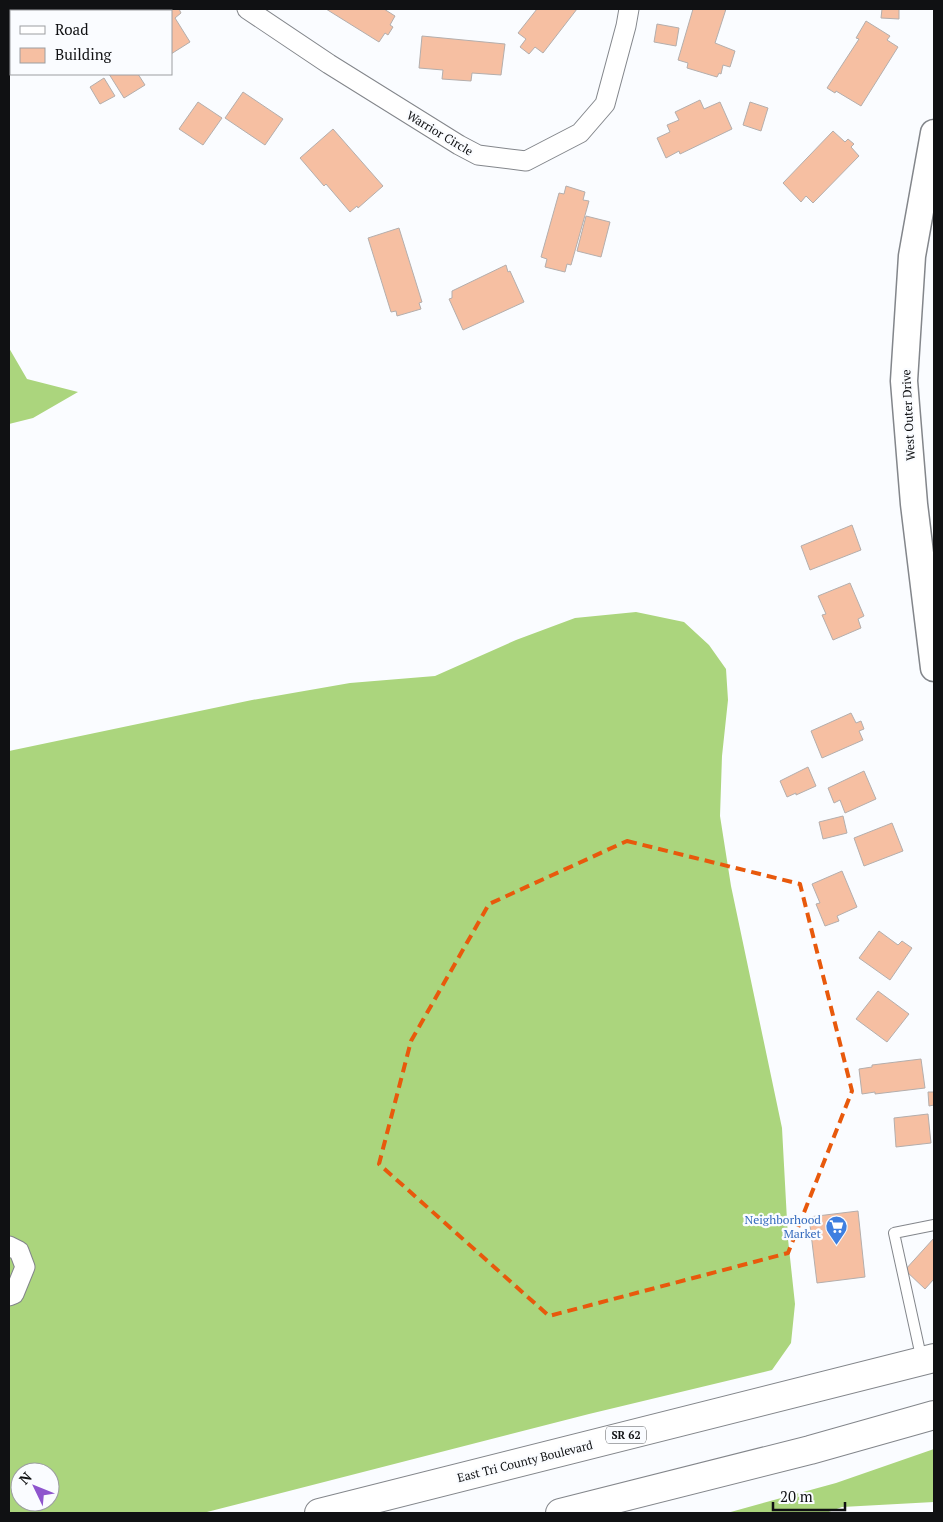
<svg xmlns="http://www.w3.org/2000/svg" width="943" height="1522" font-family="'PT Serif',serif">
  <style>
    .forest { fill: #abd57d; fill-rule: evenodd }
    .building { fill: #f6bfa2; stroke: #b4aeac }
    .lines { fill: none; stroke-linecap: round; stroke-linejoin: round }
    .lane-casing { stroke: #83868b; stroke-width: 12 }
    .street-casing { stroke: #83868b; stroke-width: 21 }
    .secondary-casing { stroke: #83868b; stroke-width: 29 }
    .highway-casing { stroke: #83868b; stroke-width: 30 }
    .lane { stroke: #fff; stroke-width: 10 }
    .street { stroke: #fff; stroke-width: 19 }
    .secondary { stroke: #fff; stroke-width: 26 }
    .highway { stroke: #fff; stroke-width: 28 }
    .marked { fill: none; stroke: #e8590c; stroke-width: 4; stroke-dasharray: 10 6; stroke-linejoin: round }
    .labels { text-anchor: middle; dominant-baseline: central; stroke-width: 4.5; stroke-linejoin: round; paint-order: stroke }
    .shield { fill: #fafcff; stroke: #56585a; stroke-width: 1 }
    .shield-label { font-size: 11px; font-weight: bold; fill: #101113 }
    .street-label { font-size: 12px; fill: #101113; stroke: #fafcff }
    .shop-label { font-size: 12px; fill: #366cbe; stroke: #fafcff; text-anchor: end }
  </style>
  <rect width="100%" height="100%" fill="#fafcff"/>
  <path class="forest" d="M9 348 27 379 78 392 33 418 9 424Z
    M636 612 684 622 709 645 726 669 728 700 722 756 720 816 731 886 782 1128 788 1239 795 1304 791 1343 772 1370 589 1414 203 1513H9V751L252 700 350 683 435 676 516 640 575 618ZM20 1472H50V1502H20Z
    M934 1449V1502L842 1507 826 1513H727L836 1483Z"/>
  <path class="building" d="M130 9H179L181 13 175 18 190 42 171 54V11H131Z
    M326 9H384L395 16 390 25 393 27 388 35 385 33 379 42Z
    M537 9H577L543 53 535 47 529 54 520 47 526 39 518 33Z
    M693 9H726L715 43 735 51 730 67 723 65 721 74 719 73 717 77 687 68 688 63 678 60Z
    M882 9H899V19L881 18Z
    M866 21 890 36 887 40 898 47 861 106 836 91 835 93 827 88 859 39 856 38Z
    M657 24 679 28 676 46 654 42Z
    M422 36 505 44 501 75 472 73 471 81 442 79 443 70 419 68Z
    M109 74H138L145 85 124 98Z
    M104 78 115 96 100 104 90 87Z
    M243 92 283 119 265 145 225 118Z
    M700 100 704 109 720 102 732 129 680 154 679 151 666 158 657 138 670 132 667 125 679 120 675 112Z
    M198 102 222 118 203 145 179 129Z
    M750 102 768 108 761 131 743 125Z
    M333 129 383 186 358 208 357 206 350 212 326 184 324 186 300 158Z
    M833 131 845 142 848 139 854 144 851 147 859 156 813 203 806 196 801 202 783 183Z
    M566 186 585 192 583 200 589 201 571 265 567 264 565 272 545 267 547 259 541 257 559 193 564 194Z
    M586 216 610 222 601 257 577 251Z
    M399 228 422 302 419 303 421 309 397 316 396 311 391 312 368 238Z
    M506 265 508 272 510 271 524 302 463 330 449 299 452 298V291Z
    M852 525 861 550 810 570 801 546Z
    M850 583 864 616 858 619 861 628 833 640 822 615 826 614 818 596Z
    M851 713 856 723 861 721 864 729 859 731 863 740 822 758 811 731Z
    M808 767 816 786 796 795V793L787 797 780 781Z
    M864 771 876 799 845 813 840 800 834 803 828 788Z
    M843 816 847 833 823 839 819 822Z
    M892 823 903 851 864 866 854 838Z
    M842 871 857 907 837 916 839 921 825 926 816 904 820 903 812 884Z
    M879 931 898 945 902 941 912 948 890 980 859 958Z
    M878 991 909 1014 887 1042 856 1019Z
    M921 1059 925 1088 875 1094V1092L862 1094 859 1069 872 1067V1065Z
    M928 1092H934V1105L929 1106Z
    M928 1114 931 1143 896 1147 894 1118Z
    M858 1211 865 1277 817 1283 809 1217Z
    M934 1238V1279L925 1289 905 1270Z"/>
  <g class="lines">
    <defs>
      <path id="lane" d="M922 1361 894 1233 934 1225"/>
      <path id="street" d="M247 9 329 64 459 145 478 155 526 161 580 133 605 104 626 26 629 9
        M9 1246 19 1251 25 1267 14 1294 9 1296"/>
      <path id="secondary" d="M934 133 912 256 904 381 914 504 934 668"/>
      <path id="highway" d="M319 1513 934 1358
        M560 1513 810 1450 934 1415"/>
    </defs>
    <use href="#lane" class="lane-casing"/>
    <use href="#street" class="street-casing"/>
    <use href="#secondary" class="secondary-casing"/>
    <use href="#highway" class="highway-casing"/>
    <use href="#lane" class="lane"/>
    <use href="#street" class="street"/>
    <use href="#secondary" class="secondary"/>
    <use href="#highway" class="highway"/>
  </g>
  <path class="marked" d="M627 841 800 884 852 1091 788 1253 549 1316 379 1164 411 1041 489 904Z"/>
  <defs>
    <symbol id="supermarket-pin" viewBox="-11 -11 22 30"><path d="M0 17L-7.5 6A9.5 9.5 0 1 1 7.5 6Z" fill="#3f7fe0" stroke="#fafcff"/><path d="M-6-5.5h2.5l.6 2H6L4.5 2H-2.5L-4.4-4H-6ZM-1.5 3.2a1.3 1.3 0 1 0 .1 0ZM3 3.2a1.3 1.3 0 1 0 .1 0Z" fill="#fff"/></symbol>
  </defs>
  <g fill-rule="evenodd">
    <use href="#supermarket-pin" x="824" y="1214" width="25" height="34"/>
  </g>
  <g class="labels">
    <rect class="shield" x="606" y="1426.5" width="40" height="17" rx="4"/>
    <g class="shield-label">
      <text x="626" y="1435">SR 62</text>
    </g>
    <g class="street-label">
      <text transform="translate(440 133) rotate(31)">Warrior Circle</text>
      <text transform="translate(908 415) rotate(-93)">West Outer Drive</text>
      <text transform="translate(525 1461) rotate(-14)">East Tri County Boulevard</text>
    </g>
    <g class="shop-label">
      <text x="821" y="1219">Neighborhood<tspan x="821" dy="14">Market</tspan></text>
    </g>
  </g>
  <rect width="943" height="1522" fill="none" stroke="#101113" stroke-width="20"/>
  <rect x="10" y="10" width="162" height="65" fill="#fafcff" stroke="#9c9ea1"/>
  <rect x="20" y="26" width="25" height="8" fill="#ffffff" stroke="#9c9ea1"/>
  <text x="55" y="35" font-size="15" fill="#101113">Road</text>
  <rect x="20" y="48" width="25" height="15" fill="#f6bfa2" stroke="#9c9ea1"/>
  <text x="55" y="60" font-size="15" fill="#101113">Building</text>
  <g transform="translate(35 1487) rotate(313)"><circle r="24" fill="#fafcff" stroke="#9c9ea1"/>
  <path d="M0-4L9 19L0 12L-9 19Z" fill="#8e55cd"/>
  <text y="-8" font-size="14" font-weight="bold" text-anchor="middle" fill="#101113">N</text>
  </g>
  <path d="M773 1502v8h72v-8" fill="none" stroke="#101113" stroke-width="2.5"/>
  <text x="780" y="1502" font-size="15" fill="#101113" stroke="#fafcff" stroke-width="4" paint-order="stroke">20 m</text>
</svg>
